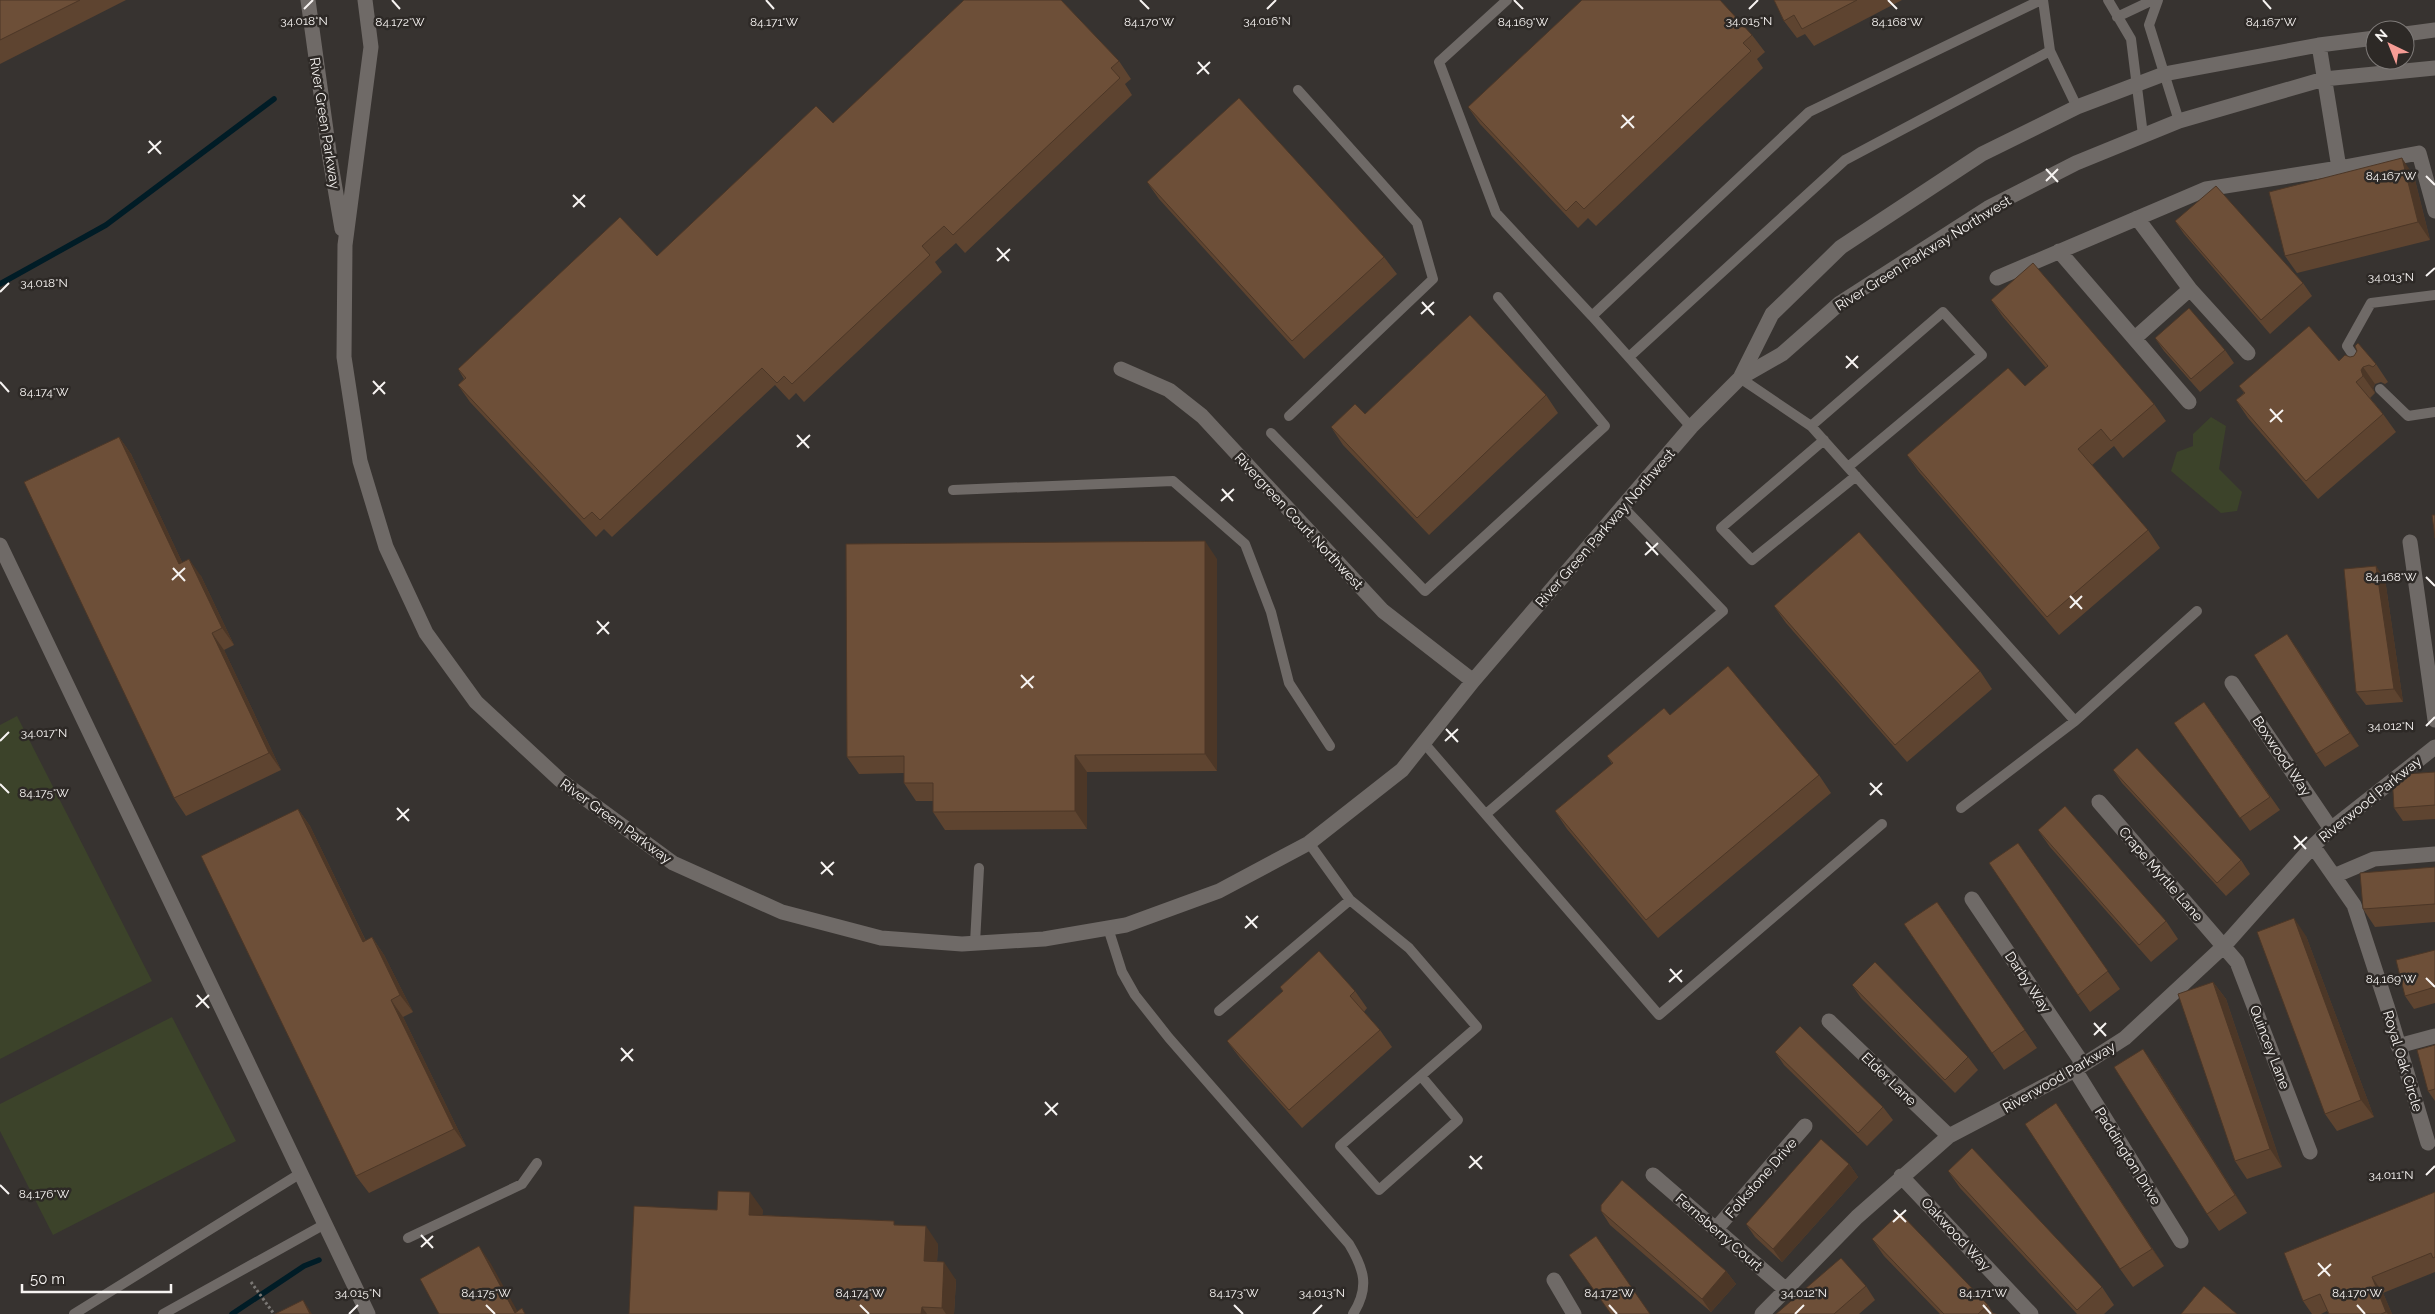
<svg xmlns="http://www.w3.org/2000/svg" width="2435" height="1314" font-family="Raleway,sans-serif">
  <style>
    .green { fill: #3c432a }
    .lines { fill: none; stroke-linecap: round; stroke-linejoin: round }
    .stream { stroke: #001c26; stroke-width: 5.5 }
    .path { stroke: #7b7875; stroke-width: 3; stroke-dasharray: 2.5 2.5; stroke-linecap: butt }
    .lane { stroke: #6f6a67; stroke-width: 10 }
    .street { stroke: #6f6a67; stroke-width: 15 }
    .wall { fill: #5e4430 }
    .shaded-wall { fill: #4c3727 }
    .building { fill: #6d4f38; stroke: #4c3727 }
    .ticks { fill: none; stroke: #f7f4f2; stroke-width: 2 }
    .labels { text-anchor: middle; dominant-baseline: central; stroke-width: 5; stroke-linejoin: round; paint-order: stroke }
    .street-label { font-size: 14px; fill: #f7f4f2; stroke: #2d2926 }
    .ticks-label { font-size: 12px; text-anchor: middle; fill: #f7f4f2; stroke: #2d2926; stroke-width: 5; stroke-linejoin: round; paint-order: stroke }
  </style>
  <rect width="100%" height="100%" fill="#373330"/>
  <path class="green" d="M2211 417 2226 426 2219 469 2242 492 2237 511 2221 513 2171 471 2177 452 2193 446V434Z
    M17 716 152 981 0 1059V725Z
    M172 1017 236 1141 53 1235 0 1131V1104Z"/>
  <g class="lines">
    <path class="stream" d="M0 284 106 225 274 99
      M232 1314 304 1266 319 1260"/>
    <path class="path" d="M251 1282 274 1314"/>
    <path class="lane" d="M1507 0 1439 62 1496 213 1592 316
      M2108 0 2131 39 2143 135
      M2158 0 2149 25 2179 121
      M2117 17 2153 0
      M2050 51 2077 107
      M1629 357 1845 160 2050 51 2043 0
      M2361 367 2347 346 2371 303 2435 295
      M1740 378 1811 426 2075 721 2197 611
      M2380 389 2408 416 2435 412
      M1289 416 1433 279 1417 223 1298 90
      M1811 426 1943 312 1982 355 1848 467
      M1691 427 1592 316 1809 112 2041 0
      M1271 433 1425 591 1605 426 1498 297
      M1824 440 1721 528 1752 560 1856 476
      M953 490 1173 481 1245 544 1271 612 1289 683 1330 746
      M1424 743 1659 1015 1882 824
      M1961 808 2075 721
      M1486 814 1723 611 1623 507
      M1350 900 1409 948 1477 1027 1340 1146 1379 1190 1458 1120 1421 1076
      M1108 928 1122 972 1135 995 1169 1038 1349 1244C1364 1269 1370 1287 1353 1314
      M975 943 979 868
      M1219 1011 1350 900 1309 843
      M408 1238 522 1184 537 1163
      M74 1314 301 1173
      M163 1314 325 1224"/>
    <path class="street" d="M308 0 330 159 342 229
      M365 0 371 47 345 245 344 357 360 461 386 547 426 633 476 702 560 780 673 863 782 912 881 938 962 944 1044 939 1126 925 1219 891 1309 843 1402 770 1473 681 1691 427 1740 378 1782 354 1840 303 1988 208 2076 163 2179 121 2324 79 2435 68
      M2405 34 2435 30
      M2319 45 2339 168 2419 153 2435 211
      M2059 251 2189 402
      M1997 278 2206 189 2339 168
      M2190 289 2248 353
      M2135 338 2190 289 2137 218
      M1121 369 1169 390 1202 416 1383 611 1473 681
      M1740 378 1772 314 1841 247 1982 154 2077 107 2164 74 2319 45 2375 38
      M2410 542 2435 720
      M0 545 368 1314
      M2232 683 2331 829
      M2099 802 2237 962 2310 1152
      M2313 846 2354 905 2387 1006 2428 1143
      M2334 876 2374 859 2435 854
      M1972 899 2083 1064
      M1829 1021 1949 1136
      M2398 1046 2435 1036
      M2075 1070 2181 1241
      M1653 1175 1785 1289
      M1901 1176 2031 1314
      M1716 1229 1805 1126
      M1554 1280 1574 1314
      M1762 1314 1857 1217 1949 1136 2075 1070 2125 1038 2224 946 2313 846 2331 829 2435 747"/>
  </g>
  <path class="wall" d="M0 0H126L0 64Z
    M1774 0H1902L1814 46 1805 34 1797 38 1784 21Z
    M1752 35 1765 52 1757 59 1763 68 1596 226 1588 218 1578 228 1480 124 1468 107Z
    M1119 61 1131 79 1125 84 1132 95 965 253 956 243 935 262 942 272 804 402 796 393 789 400 775 385 612 537 604 529 596 537 470 402 458 385 464 379 458 369 657 256 833 123Z
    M2414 176 2430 240 2297 273 2285 256Z
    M1147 182 1384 257 1397 274 1304 359 1159 199Z
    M2175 221 2303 283 2312 296 2270 334 2184 234Z
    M1991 300 2154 404 2166 421 2123 458 2114 446 2092 465 2148 530 2160 548 2059 635 1919 472 1907 455 2025 386 2046 368 2003 317Z
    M2155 338 2225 350 2234 363 2200 392 2164 351Z
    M2350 357 2376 364 2388 382 2385 384 2381 382 2375 384 2373 388 2375 393 2370 398 2383 414 2396 432 2318 499 2248 418 2236 400 2244 393 2239 386Z
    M1546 395 1558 413 1429 535 1343 445 1331 427 1365 414Z
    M119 437 131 454 182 562 201 576 234 645 224 650 281 770 186 816 174 798Z
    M1217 559V771L1087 772V829L945 830 933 812V801H916L904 783V773L859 774 847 757Z
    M2385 579 2403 702 2366 705 2356 692Z
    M1774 606 1980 671 1992 689 1907 762 1786 623Z
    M2296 647 2359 746 2325 767 2316 754Z
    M2204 702 2280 810 2250 831 2174 723Z
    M1670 715 1819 775 1831 793 1658 938 1567 829 1555 811 1612 764 1607 756Z
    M2113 770 2241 860 2250 874 2226 896 2122 783Z
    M2435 772V819L2403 821 2394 808Z
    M298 809 310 826 366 941 372 937 384 955 413 1012 403 1017 466 1146 369 1193 356 1176Z
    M2038 830 2166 921 2178 939 2151 962 2050 847Z
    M2018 843 2120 989 2090 1012 2078 995Z
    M2435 867V922L2375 927 2363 909Z
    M1937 902 2037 1048 2004 1070 1904 924Z
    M2306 936 2374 1117 2337 1131 2325 1114Z
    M2435 950V1003L2414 1009 2405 996Z
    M2213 982 2226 999 2282 1167 2247 1179 2235 1161Z
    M1852 985 1968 1057 1978 1070 1955 1093 1861 998Z
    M1280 987 1355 991 1367 1008 1364 1012 1380 1030 1392 1047 1302 1128 1240 1058 1227 1041 1283 992Z
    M2435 1045V1101L2428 1091Z
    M1775 1052 1883 1107 1893 1120 1867 1146 1784 1065Z
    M2155 1066 2247 1213 2219 1231 2207 1214Z
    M2068 1121 2164 1266 2133 1287 2120 1269Z
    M1849 1164 1858 1177 1782 1262 1755 1237 1746 1224Z
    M1948 1171 2102 1287 2114 1305 2104 1314H2077L1960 1188Z
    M2435 1192V1272L2383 1293 2392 1314H2329L2327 1311 2321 1314H2312L2303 1301Z
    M717 1210H763L762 1215 897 1225 938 1244 937 1262 956 1280 954 1314H629Z
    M1601 1211 1726 1271 1736 1284 1711 1312 1610 1225Z
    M1872 1239 1988 1305 1993 1313 1997 1314H1940L1884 1256Z
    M1866 1286 1875 1300 1859 1314H1776Z"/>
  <path class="shaded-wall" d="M2402 158 2414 176 2430 240 2418 222Z
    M2363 367 2375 384 2373 388 2375 393 2363 376 2361 370Z
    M119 437 131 454 191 581 179 564Z
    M1205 541 1217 559V771L1205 754Z
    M189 559 201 576 234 645 222 628Z
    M2376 566 2385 579 2403 702 2394 689Z
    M212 633 224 650 281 770 269 753Z
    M2287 634 2296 647 2359 746 2350 733Z
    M1075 755 1087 772V829L1075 811Z
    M298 809 310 826 375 960 363 942Z
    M2294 918 2306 936 2374 1117 2361 1100Z
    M372 937 384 955 413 1012 400 995Z
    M2213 982 2226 999 2282 1167 2270 1149Z
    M391 1000 403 1017 466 1146 454 1129Z
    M2143 1049 2155 1066 2247 1213 2235 1195Z
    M2056 1103 2068 1121 2164 1266 2152 1249Z
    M1849 1164 1858 1177 1782 1262 1773 1249Z
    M750 1192 763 1210 761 1232 749 1215Z
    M926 1226 938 1244 936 1279 924 1261Z
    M479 1246 491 1264 519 1314H516Z
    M944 1262 956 1280 954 1314H946L942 1308Z
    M1726 1271 1736 1284 1711 1312 1702 1299Z
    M2372 1277 2383 1293 2392 1314H2388L2386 1312Z
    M303 1300 309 1309 312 1314H310Z
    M922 1307 927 1314H921Z"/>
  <path class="building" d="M0 0H80L0 40Z
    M964 0H1061L1119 61 1111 68 1120 78 953 235 944 226 922 246 930 255 792 384 784 376 777 383 762 368 600 520 592 512 584 519 458 385 466 378 458 369 620 217 657 256 816 106 833 123Z
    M1582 0H1720L1752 35 1743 43 1751 51 1584 209 1576 201 1566 211 1468 107Z
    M1774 0H1857L1802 29 1794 15 1784 21Z
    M1239 98 1384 257 1292 341 1147 182Z
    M2402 158 2418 222 2285 256 2269 192Z
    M2216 186 2303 283 2261 320 2175 221Z
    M2033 263 2154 404 2111 441 2101 429 2078 449 2148 530 2047 617 1907 455 2008 368 2025 386 2048 366 1991 300Z
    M2189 308 2225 350 2191 379 2155 338Z
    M1470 315 1546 395 1417 518 1331 427 1355 404 1365 414Z
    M2309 326 2339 361 2345 355 2350 357 2354 356 2357 351 2355 346 2358 343 2376 364 2373 367 2369 365 2363 367 2361 370 2363 376 2356 382 2383 414 2306 481 2236 400 2245 393 2239 386Z
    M119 437 179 564 189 559 222 628 212 633 269 753 174 798 24 482Z
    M2432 515H2435V538Z
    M1859 532 1980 671 1895 745 1774 606Z
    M1205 541V754L1075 755V811L933 812V783H904V756L847 757 846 544Z
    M2376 566 2394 689 2356 692 2344 569Z
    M2287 634 2350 733 2316 754 2254 655Z
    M1728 666 1819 775 1646 920 1555 811 1613 763 1607 756 1664 708 1670 715Z
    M2204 702 2270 797 2240 818 2174 723Z
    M2137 748 2241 860 2217 883 2113 770Z
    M2435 772V805L2394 808 2392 775Z
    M2065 806 2166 921 2139 945 2038 830Z
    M298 809 363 942 372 937 400 995 391 1000 454 1129 356 1176 201 856Z
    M2018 843 2108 971 2078 995 1989 863Z
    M2435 867V904L2363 909 2360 873Z
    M1937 902 2025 1030 1992 1053 1904 924Z
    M2294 918 2361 1100 2325 1114 2257 932Z
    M2435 950V987L2405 996 2396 960Z
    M1319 951 1355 991 1350 996 1380 1030 1289 1110 1227 1041 1283 991 1280 987Z
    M1875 962 1968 1057 1945 1080 1852 985Z
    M2213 982 2270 1149 2235 1161 2178 994Z
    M1800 1026 1883 1107 1858 1133 1775 1052Z
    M2435 1045V1089L2428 1091 2417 1050Z
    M2143 1049 2235 1195 2207 1214 2114 1067Z
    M2056 1103 2152 1249 2120 1269 2025 1124Z
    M1821 1139 1849 1164 1773 1249 1746 1224Z
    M1972 1148 2102 1287 2077 1310 1948 1171Z
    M1622 1180 1726 1271 1702 1299 1601 1211V1205Z
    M718 1191 750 1192 749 1215 894 1221V1225L926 1226 924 1261 944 1262 942 1308 922 1307 921 1314H629L634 1206 717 1210Z
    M2435 1192V1257L2433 1258 2431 1253 2372 1277 2386 1312 2381 1314H2329L2320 1294 2303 1301 2284 1253Z
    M1900 1213 1988 1305 1978 1314H1944L1872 1239Z
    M1596 1236 1650 1314H1611L1569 1255Z
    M479 1246 515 1313 522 1308 525 1314H439L420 1279Z
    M1841 1258 1866 1286 1834 1314H1776Z
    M2204 1286 2237 1314H2181Z
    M303 1300 310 1314H275Z"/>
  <path class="ticks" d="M392 0 400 9M766 0 774 9M1140 0 1149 9M1514 0 1523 9M1888 0 1897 9M2263 0 2271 9M304 9 313 0M1267 9 1276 0M1749 9 1758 0M1198 62 1209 74M1197 74 1210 62M1622 115 1634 128M1621 128 1634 116M149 141 161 154M148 153 161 141M2046 169 2058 182M2426 176 2435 185M2046 181 2058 169M573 195 585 207M573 207 585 195M997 248 1009 261M997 261 1010 249M2426 276 2435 268M0 292 9 283M1422 302 1434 315M1421 314 1434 302M1846 356 1858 368M1846 368 1858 356M373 381 385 394M0 382 9 392M373 394 385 382M2270 409 2282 422M2270 422 2283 410M797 435 809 448M797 447 810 435M1222 489 1233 501M1221 501 1234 489M1646 542 1658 555M1645 555 1658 543M173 568 185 581M2426 577 2435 586M172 580 185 568M2070 596 2082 609M2070 608 2082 596M597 621 609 634M597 634 609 622M1021 675 1033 688M1021 688 1034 676M2426 726 2435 717M1446 729 1458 742M0 741 9 732M1445 741 1458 729M1870 783 1882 795M0 784 9 793M1870 795 1882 783M397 808 409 821M397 820 409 809M2294 836 2306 849M2294 849 2307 837M821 862 833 875M821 874 834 862M1246 916 1257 928M1245 928 1258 916M1670 969 1682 982M2426 978 2435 987M1669 982 1682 970M197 995 209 1008M196 1007 209 995M2094 1023 2106 1036M2094 1035 2106 1023M621 1048 633 1061M621 1061 633 1049M1045 1102 1057 1115M1045 1115 1058 1103M1470 1156 1482 1169M1469 1168 1482 1156M2426 1175 2435 1166M0 1185 9 1194M1894 1210 1906 1222M1893 1222 1906 1210M421 1235 433 1248M421 1247 433 1236M2318 1263 2330 1276M2318 1276 2331 1264M486 1305 495 1314M860 1305 869 1314M1234 1305 1243 1314M1609 1305 1617 1314M1983 1305 1991 1314M2357 1305 2365 1314M349 1314 358 1305M1313 1314 1322 1305M1795 1314 1804 1305"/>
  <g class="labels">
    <g class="street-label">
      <text transform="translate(325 123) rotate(81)">River Green Parkway</text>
      <text transform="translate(1923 253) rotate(-32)">River Green Parkway Northwest</text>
      <text transform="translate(1299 521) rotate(47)">Rivergreen Court Northwest</text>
      <text transform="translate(1605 528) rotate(-49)">River Green Parkway Northwest</text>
      <text transform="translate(2282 756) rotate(56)">Boxwood Way</text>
      <text transform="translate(2370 799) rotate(-39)">Riverwood Parkway</text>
      <text transform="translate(616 821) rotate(36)">River Green Parkway</text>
      <text transform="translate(2161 874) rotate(49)">Crape Myrtle Lane</text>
      <text transform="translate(2028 982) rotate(56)">Darby Way</text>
      <text transform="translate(2270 1047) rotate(69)">Quincey Lane</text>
      <text transform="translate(2403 1061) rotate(73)">Royal Oak Circle</text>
      <text transform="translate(2059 1077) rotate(-30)">Riverwood Parkway</text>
      <text transform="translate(1889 1079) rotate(44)">Elder Lane</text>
      <text transform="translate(2128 1156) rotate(58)">Paddington Drive</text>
      <text transform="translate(1761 1178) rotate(-49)">Folkstone Drive</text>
      <text transform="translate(1719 1232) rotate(41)">Fernsberry Court</text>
      <text transform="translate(1956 1234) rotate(47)">Oakwood Way</text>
    </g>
  </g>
  <g class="ticks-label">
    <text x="304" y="25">34.018°N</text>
    <text x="1267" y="25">34.016°N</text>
    <text x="1749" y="25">34.015°N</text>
    <text x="400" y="26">84.172°W</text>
    <text x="774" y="26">84.171°W</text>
    <text x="1149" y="26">84.170°W</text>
    <text x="1523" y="26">84.169°W</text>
    <text x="2271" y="26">84.167°W</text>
    <text x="1897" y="26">84.168°W</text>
    <text x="2391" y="180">84.167°W</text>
    <text x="2391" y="281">34.013°N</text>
    <text x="44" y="287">34.018°N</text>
    <text x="44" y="396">84.174°W</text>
    <text x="2391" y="581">84.168°W</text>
    <text x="2391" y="730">34.012°N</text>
    <text x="44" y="737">34.017°N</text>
    <text x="44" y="797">84.175°W</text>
    <text x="2391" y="983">84.169°W</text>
    <text x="2391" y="1179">34.011°N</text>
    <text x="44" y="1198">84.176°W</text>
    <text x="486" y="1297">84.175°W</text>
    <text x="860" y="1297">84.174°W</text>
    <text x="1234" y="1297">84.173°W</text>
    <text x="1609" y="1297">84.172°W</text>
    <text x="1983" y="1297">84.171°W</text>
    <text x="2357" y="1297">84.170°W</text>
    <text x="358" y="1297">34.015°N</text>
    <text x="1322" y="1297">34.013°N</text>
    <text x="1804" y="1297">34.012°N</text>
  </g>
  <g transform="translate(2390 45) rotate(317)"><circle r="24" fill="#2d2926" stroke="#7e7a78"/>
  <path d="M0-4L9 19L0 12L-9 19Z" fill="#f59c95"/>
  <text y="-8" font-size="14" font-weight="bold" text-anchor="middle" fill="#f7f4f2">N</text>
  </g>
  <path d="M22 1284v8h149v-8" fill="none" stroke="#f7f4f2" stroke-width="2.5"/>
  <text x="30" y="1284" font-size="15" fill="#f7f4f2" stroke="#2d2926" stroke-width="4" paint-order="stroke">50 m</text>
</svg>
